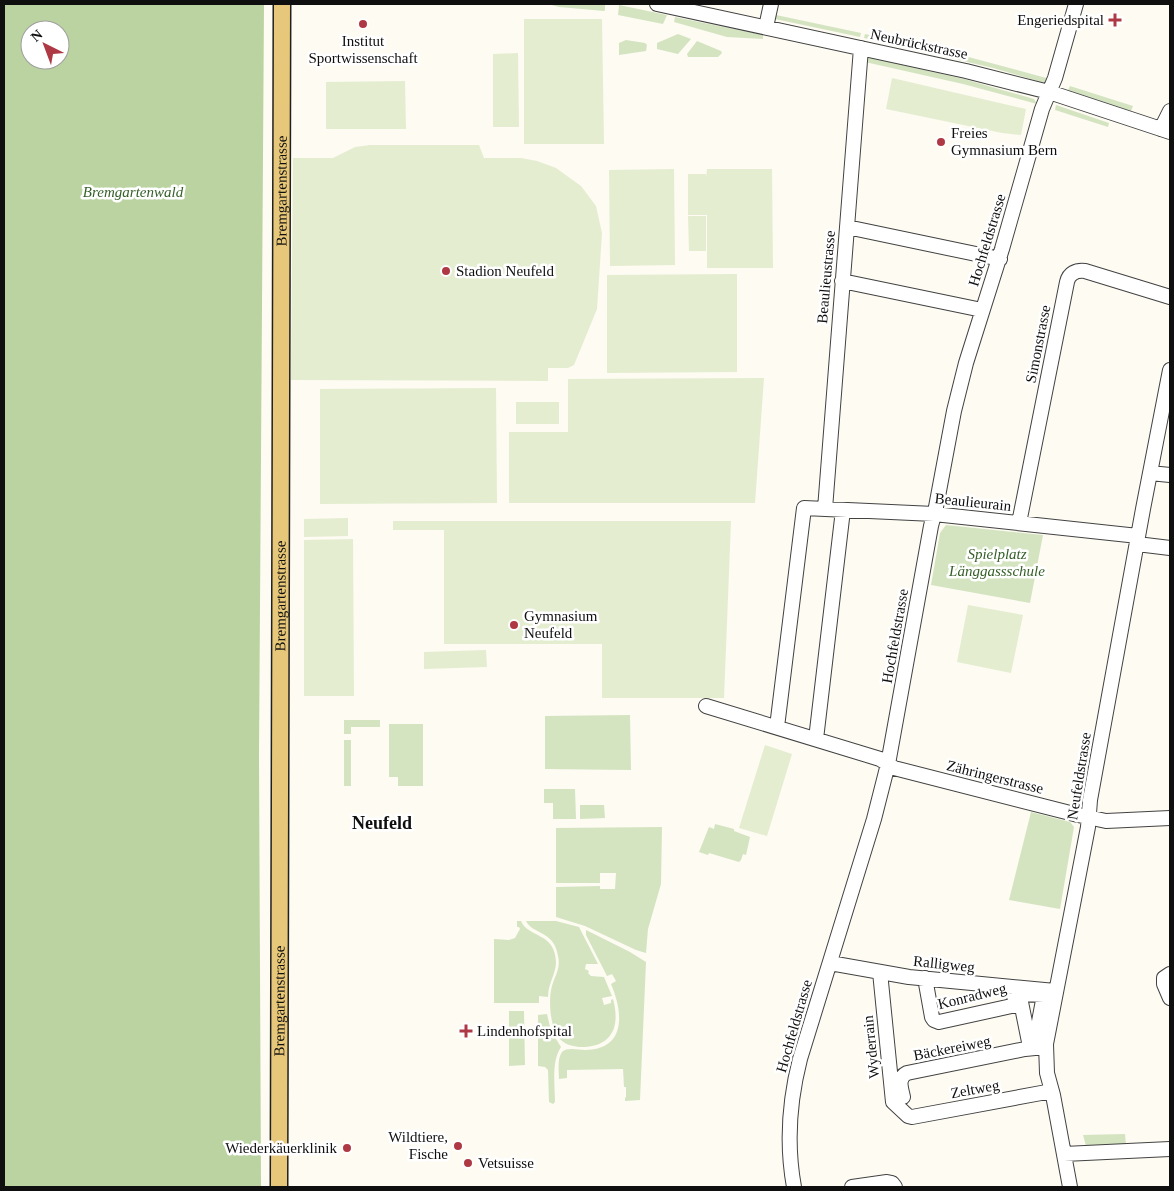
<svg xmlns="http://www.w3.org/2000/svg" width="1174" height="1191" font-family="Georgia,serif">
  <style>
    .green { fill: #d4e4c0 }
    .forest { fill: #bad3a1; fill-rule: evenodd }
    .pitch { fill: #e4edd0 }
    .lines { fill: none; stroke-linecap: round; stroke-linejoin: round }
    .minor-casing { stroke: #424242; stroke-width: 16 }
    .major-casing { stroke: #202020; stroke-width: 19 }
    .minor { stroke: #fff; stroke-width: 14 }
    .major { stroke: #e7c779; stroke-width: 16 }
    .poi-dot { fill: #ae3843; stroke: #fff; stroke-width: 2 }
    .labels { text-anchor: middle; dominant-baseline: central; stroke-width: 5; stroke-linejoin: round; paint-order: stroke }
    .poi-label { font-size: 15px; fill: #0f0f0f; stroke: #fff; text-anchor: start }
    .street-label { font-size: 15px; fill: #0f0f0f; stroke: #fff }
    .park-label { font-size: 15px; font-style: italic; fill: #355f27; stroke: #fff }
    .quarter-label { font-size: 18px; font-weight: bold; fill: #0f0f0f; stroke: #fff }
  </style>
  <rect width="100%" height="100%" fill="#fdfbf2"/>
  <path class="green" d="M548 4H605V10L604 11 559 7Z
    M619 5 667 15 663 24 618 15Z
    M775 14 776 15 861 33 860 37 775 19Z
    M675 17 763 35V39L727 37 674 22Z
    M678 34 691 39 678 54 657 49V43Z
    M865 34 961 55 1050 79 1045 83 993 68 864 38Z
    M626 40 645 43 647 45 646 51 619 55V43Z
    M697 41 721 51 722 53 718 57H688L687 54Z
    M868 57 964 79 1034 99 1037 104 963 84 865 62 866 58Z
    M1070 86 1133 106 1131 111 1068 90Z
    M1056 105 1109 123 1108 127 1055 110Z
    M946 525 1043 535 1030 603 931 585 940 533Z
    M630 715 631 770 545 769V716Z
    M344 720H380V727H351V734H344Z
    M389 724H423V786H398V777H389Z
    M344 740H351V786H344Z
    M575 789 576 819H553V803H544V789Z
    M580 805H604L605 818 580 819Z
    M1031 812 1070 822 1074 827 1060 909 1009 900Z
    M715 824 734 829V831L750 837 746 855 743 854 741 860 739 862 709 853 708 855 699 852 709 827 714 829Z
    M662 827 661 884 648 929 646 953 636 950 585 926 556 917V887L600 886V889H615L616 873H600V883H556V828Z
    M517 921H521C528 938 555 932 556 962 556 974 548 983 548 997L539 996V1003H494V939L509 940 515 938 520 929 519 927H517Z
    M526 921H556L579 927 598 964H586L585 969 589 971 588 973 591 976 604 977 612 996 602 998 604 1005 611 1003V1000L613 999C621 1028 611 1048 579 1047 571 1046 564 1044 559 1038 550 1027 548 999 552 986 555 975 561 968 558 956 554 930 533 935 526 921Z
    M586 930 630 952 646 962 640 1100 625 1101V1098L626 1097V1087H624L623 1069 567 1070V1078L559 1079C559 1071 557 1059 562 1052 567 1047 578 1050 585 1050 627 1049 623 1012 611 984L616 981 612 974 607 976 586 935Z
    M509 1011H524L525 1065 509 1066Z
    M547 1014 551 1031 561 1047C551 1062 555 1085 555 1102L553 1104 549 1102 548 1070 545 1067 538 1066V1015Z
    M1125 1134 1126 1145 1086 1146 1083 1135Z"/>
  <path class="forest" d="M4 4H264L259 755 261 1187H4ZM30 30H60V60H30Z"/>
  <path class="pitch" d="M524 19H602L604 144H524Z
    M518 53 519 127H493V54Z
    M892 78 1026 109 1021 135 1002 133 886 109Z
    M405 81 406 129H326V82Z
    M370 145H479L484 158H521L537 161 556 168 581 186 596 206 602 233 597 309 574 365 568 368H548V381L291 380 293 158H333L355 147Z
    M674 169 675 265 610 266 609 170Z
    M707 169H772L773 268H707V215H688V174H706V178Z
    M688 216H706V251H689Z
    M737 274V372L607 373V275Z
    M764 378 755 503H509V432H568V379Z
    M496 388 497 503 320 504V389Z
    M516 402H559V424H516Z
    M348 518V536L304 537V519Z
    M393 521H731L724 698H602V644H444V530H393Z
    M353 539 354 696H304V540Z
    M968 605 1023 615 1011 673 957 662Z
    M486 650 487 667 424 669V652Z
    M765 745 792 754 767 836 739 828Z"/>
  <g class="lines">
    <defs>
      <path id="minor" d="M657 4 966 71 1049 92 1170 132
        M766 27 771 4
        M1161 129 1170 111
        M847 227 1000 259
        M842 281 982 310
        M1150 473 1170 475
        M825 509 861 48
        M1019 523 1067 282C1069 273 1076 270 1085 271L1170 297
        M1137 544 1170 548
        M706 706 880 759 894 768 1078 815 1106 821 1170 818
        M777 727 804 508 934 514 1138 536
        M816 739 843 510
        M830 963 909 977 1055 991
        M880 972 893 1102 908 1116 912 1117 1052 1091
        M1170 974 1164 978V984L1170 998
        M925 978 932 1017 934 1020 939 1022 1016 1005 1012 987
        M1023 994 1044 995 1035 1043 1029 1042 1020 997Z
        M903 1097C901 1088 897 1078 907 1073L1025 1049 1045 1047
        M1064 1154 1170 1149
        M794 1187C786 1143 789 1102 800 1059L874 819 888 764 931 526 936 507 954 411 966 363 1002 249 1042 109 1055 78 1076 4
        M852 1187 887 1182 892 1183 895 1187
        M1070 1187 1053 1095 1047 1073 1046 1044 1088 827 1090 800 1143 509 1170 370"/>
      <g id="major">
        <path id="s1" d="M279 1187 282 4"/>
      </g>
    </defs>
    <use href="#minor" class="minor-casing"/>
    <use href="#major" class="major-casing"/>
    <use href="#minor" class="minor"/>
    <use href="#major" class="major"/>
  </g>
  <g class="poi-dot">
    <path d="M1112.5 12.5h5v5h5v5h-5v5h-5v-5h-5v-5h5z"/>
    <circle cx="363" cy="24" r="5"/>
    <circle cx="941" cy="142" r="5"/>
    <circle cx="446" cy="271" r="5"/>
    <circle cx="514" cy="625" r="5"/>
    <path d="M463.5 1023.5h5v5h5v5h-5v5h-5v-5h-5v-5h5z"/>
    <circle cx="458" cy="1146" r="5"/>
    <circle cx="347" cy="1148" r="5"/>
    <circle cx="468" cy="1163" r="5"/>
  </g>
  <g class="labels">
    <g class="poi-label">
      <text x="1104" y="20" text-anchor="end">Engeriedspital</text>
      <text x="363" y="41" text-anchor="middle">Institut<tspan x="363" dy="17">Sportwissenschaft</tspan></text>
      <text x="951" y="133">Freies<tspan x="951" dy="17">Gymnasium Bern</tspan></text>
      <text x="456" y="271">Stadion Neufeld</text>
      <text x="524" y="616">Gymnasium<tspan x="524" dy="17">Neufeld</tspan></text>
      <text x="477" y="1031">Lindenhofspital</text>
      <text x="448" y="1137" text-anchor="end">Wildtiere,<tspan x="448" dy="17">Fische</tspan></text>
      <text x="337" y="1148" text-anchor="end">Wiederkäuerklinik</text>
      <text x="478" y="1163">Vetsuisse</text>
    </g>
    <g class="street-label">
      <text transform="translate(919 44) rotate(12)">Neubrückstrasse</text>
      <text stroke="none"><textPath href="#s1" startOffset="996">Bremgartenstrasse</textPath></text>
      <text transform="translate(987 240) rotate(-73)">Hochfeldstrasse</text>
      <text transform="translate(826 277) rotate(-85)">Beaulieustrasse</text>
      <text transform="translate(1038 344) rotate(-79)">Simonstrasse</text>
      <text transform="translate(973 502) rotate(6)">Beaulieurain</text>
      <text stroke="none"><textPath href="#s1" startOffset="591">Bremgartenstrasse</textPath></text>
      <text transform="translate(895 636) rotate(-80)">Hochfeldstrasse</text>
      <text transform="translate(1079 776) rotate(-81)">Neufeldstrasse</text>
      <text transform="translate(995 777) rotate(14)">Zähringerstrasse</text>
      <text transform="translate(944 964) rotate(6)">Ralligweg</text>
      <text transform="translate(972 996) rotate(-14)">Konradweg</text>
      <text stroke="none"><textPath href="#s1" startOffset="186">Bremgartenstrasse</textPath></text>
      <text transform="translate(794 1026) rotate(-74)">Hochfeldstrasse</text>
      <text transform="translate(871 1047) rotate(-96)">Wyderrain</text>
      <text transform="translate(952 1048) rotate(-11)">Bäckereiweg</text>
      <text transform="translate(975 1089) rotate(-10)">Zeltweg</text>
    </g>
    <g class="park-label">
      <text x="133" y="192">Bremgartenwald</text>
      <text x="997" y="554">Spielplatz<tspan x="997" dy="17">Länggassschule</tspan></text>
    </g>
    <g class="quarter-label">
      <text x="382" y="823">Neufeld</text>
    </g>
  </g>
  <rect width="1174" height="1191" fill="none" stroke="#0f0f0f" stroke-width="10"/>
  <g transform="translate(45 45) rotate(318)"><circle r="24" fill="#ffffff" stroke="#9f9f9f"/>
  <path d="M0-4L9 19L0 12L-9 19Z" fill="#ae3843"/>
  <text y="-8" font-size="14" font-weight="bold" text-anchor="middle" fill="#0f0f0f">N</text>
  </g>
</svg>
